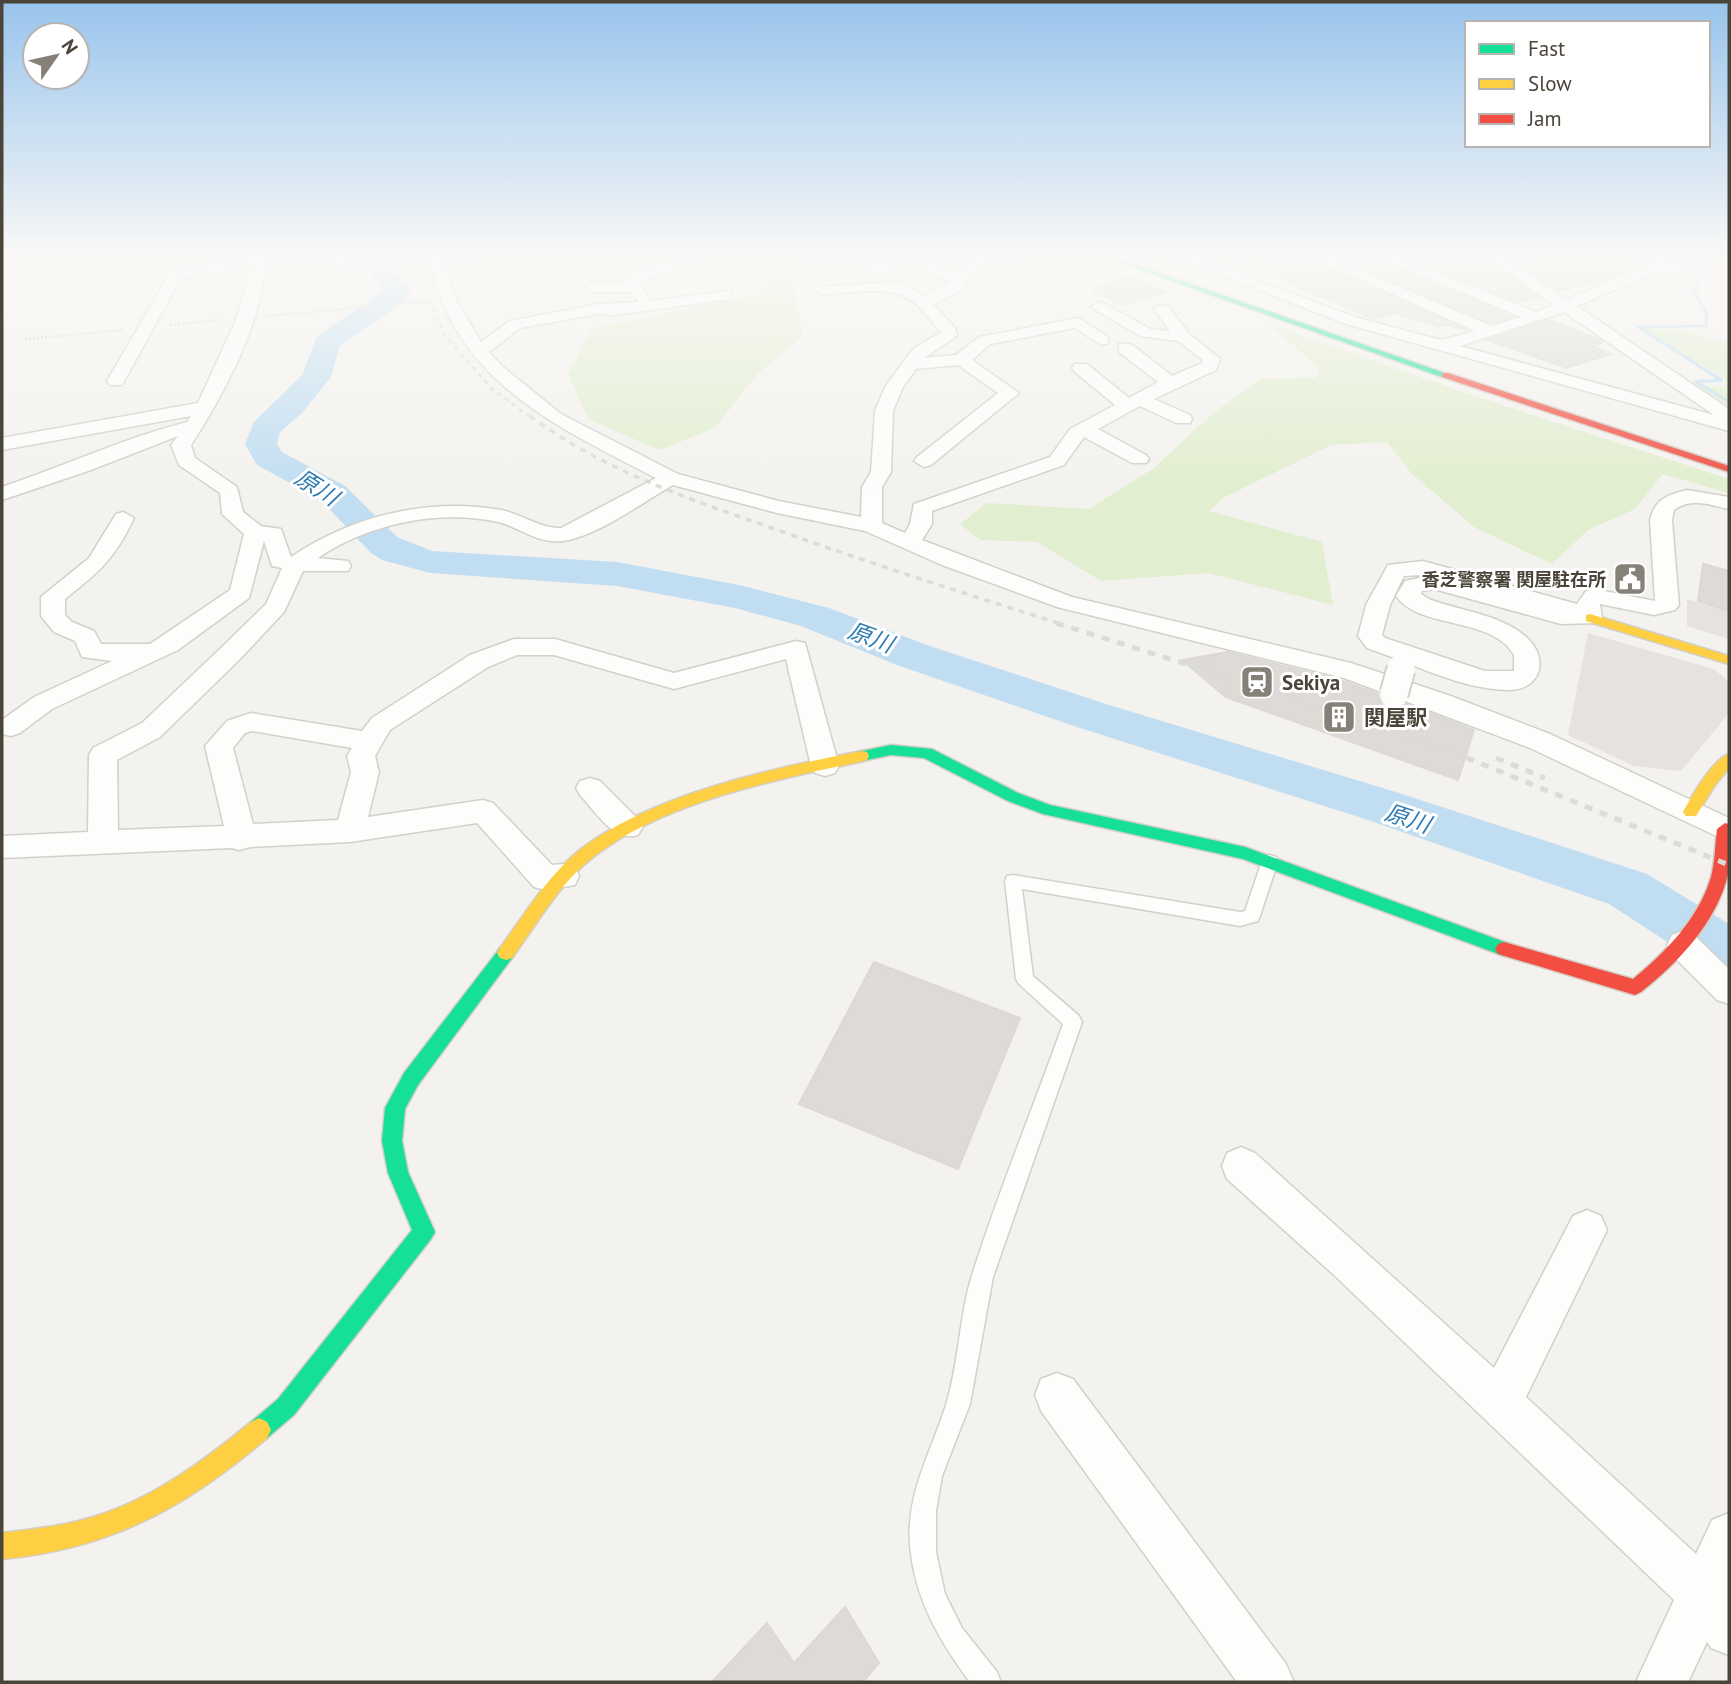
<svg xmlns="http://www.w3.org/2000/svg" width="1731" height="1684" font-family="'PT Sans','Noto Sans JP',sans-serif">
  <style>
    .green { fill: #e1eecf }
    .parking { fill: #e6e3df }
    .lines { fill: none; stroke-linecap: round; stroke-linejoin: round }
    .stream { fill: #c0ddf1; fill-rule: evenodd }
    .river { fill: #c0ddf1; fill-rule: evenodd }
    .building { fill: #dedbd6; stroke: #dcd9d4; stroke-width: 2 }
    .lane-casing { stroke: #d2d0cb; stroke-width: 3 }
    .street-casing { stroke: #d2d0cb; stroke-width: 3 }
    .fast-casing { stroke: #d3cfc5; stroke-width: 3 }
    .slow-casing { stroke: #d3cfc5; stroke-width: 3 }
    .jam-casing { stroke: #d3cfc5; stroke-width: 3 }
    .path { stroke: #d3d2cc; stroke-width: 2.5; stroke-dasharray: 2 2; stroke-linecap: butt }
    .lane { fill: #fdfdfc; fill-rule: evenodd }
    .street { fill: #fdfdfc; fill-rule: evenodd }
    .fast { fill: #16e098; fill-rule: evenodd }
    .slow { fill: #ffcf43; fill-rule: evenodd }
    .jam { fill: #f24e42; fill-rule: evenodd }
    .rail-far2 { stroke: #dbdbda; stroke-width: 2.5; stroke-dasharray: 4.5 4.5; stroke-linecap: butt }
    .rail-far1 { stroke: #dbdbda; stroke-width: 3.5; stroke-dasharray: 6 6; stroke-linecap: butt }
    .rail { stroke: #dbdbda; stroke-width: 5; stroke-dasharray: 8 8; stroke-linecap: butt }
    .street-bridge-casing { stroke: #d2d0cb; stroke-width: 31; stroke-linecap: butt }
    .street-bridge { stroke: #fdfdfc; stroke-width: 27 }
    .labels { text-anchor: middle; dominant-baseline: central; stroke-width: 6; stroke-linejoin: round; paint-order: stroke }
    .far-poi-label { font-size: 18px; font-weight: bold; fill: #4b4439; stroke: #fff; text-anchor: end }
    .poi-label { font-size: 21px; font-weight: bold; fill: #4b4439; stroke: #fff; text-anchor: start }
    .water-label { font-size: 23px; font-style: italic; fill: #2e7ab2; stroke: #fff }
  </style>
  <rect width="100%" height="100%" fill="#f4f2ee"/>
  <path class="green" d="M481 258H619L608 273 534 269 468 281Z
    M758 258H789L803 337 758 373 715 428 659 450 588 419 568 374 591 329 763 293Z
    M1269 324 1463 392 1729 479V493L1663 474 1635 509 1588 530 1552 564 1474 527 1411 473 1387 442 1331 445 1223 498 1209 511 1322 542 1333 605 1208 573 1101 581 1037 542 980 540 960 524 987 503 1089 509 1154 468 1213 413 1261 379 1316 378 1319 368Z
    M1642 328 1683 330 1729 344V410L1694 385 1726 387 1724 378Z"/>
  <path class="parking" d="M1687 599 1729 612V639L1687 626Z
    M1588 633 1714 669 1729 682V713L1681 771 1634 766 1568 735Z"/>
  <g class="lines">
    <path class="stream" d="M1726 258H1729V259L1709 267 1696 290 1709 316 1708 327 1643 328 1723 379V381L1721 382 1701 383 1729 400V404L1693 382 1696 380 1716 379 1636 327 1638 326 1704 325 1705 316 1692 290 1705 265Z"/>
    <path class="river" d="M357 258H382L411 289 403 302 340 346 331 377 302 413 280 432 277 444 282 452 345 486 397 537 432 551 617 562 739 585 829 608 927 645 1106 704 1399 793 1647 874 1729 924V975L1709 969 1609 904 1365 819 1074 726 897 665 801 626 735 608 617 586 430 573 382 560 371 553 321 500 257 465 245 444 254 422 302 375 317 336 384 291Z"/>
  </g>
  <path class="building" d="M1232 258H1311L1467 330 1446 325 1439 327 1395 313 1373 319Z
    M1337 258H1378L1513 317 1491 323Z
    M1405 258H1454L1490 271 1499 269 1538 297 1518 302Z
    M1543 258H1641L1615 270 1624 272 1620 274 1558 291 1518 264Z
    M1126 276 1166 292 1122 305 1093 290Z
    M1549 320 1600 340 1603 342 1594 347 1611 354 1567 368 1487 340Z
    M1703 564 1729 571V611L1698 601Z
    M1227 652 1343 681 1378 694 1382 705 1389 709H1399L1406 704 1474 730 1458 780 1226 697 1182 660Z
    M874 962 1020 1018 958 1169 799 1104Z
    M845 1607 879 1663 863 1682H712L767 1623 794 1663Z"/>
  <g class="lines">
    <defs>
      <path id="lane" d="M1270 855 1276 857 1278 861 1260 916 1258 921 1240 926 1022 889 1033 976 1079 1016 1082 1022 993 1277 970 1404 942 1476 936 1511V1552L945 1594 962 1628 997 1672 1001 1682H970C941 1643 917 1603 911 1554 903 1499 930 1455 946 1405 959 1363 959 1317 972 1275 999 1190 1033 1108 1063 1024L1019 984 1016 979 1005 881 1007 876 1013 875 1240 912 1245 911 1262 861 1264 857Z"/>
      <path id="street" d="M252 258H266C263 321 224 395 191 445L195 458 237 487 243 512 261 526 281 529 291 557C352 516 428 497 501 510 522 514 540 529 561 528L656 478C554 425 455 382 429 258H443L456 300 481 342 510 321 599 304 639 302 631 292H594L586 287 594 282H625V276C649 270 671 258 696 258L660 276 639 281 650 301 727 291 732 293V299L614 315 599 314 520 328 489 352 503 367 561 414 678 474 779 501 861 517 862 487 871 472 875 411 885 387 913 349 941 332C933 324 922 308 915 303 890 284 852 293 822 295L814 290 817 287 896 282 925 296 951 282 915 268 860 274 853 270 860 266 917 259 957 274 975 258H990L966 281 963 290 933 304 955 328 957 336 924 358 956 355 979 337 1078 318 1108 337V343L1102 345 1075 328 990 344 972 360 1019 393 931 465 924 467 914 461 917 457 998 393 958 365 916 369 903 387 893 411 891 472 882 487V523L905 533 910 524 914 504 1050 457 1070 429 1115 405 1075 372 1072 368 1075 364H1087L1129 398 1158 382 1119 352V344H1131L1172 376 1202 363 1203 360 1178 341 1140 336 1091 307 1099 302 1105 304 1150 329 1170 331 1154 309 1156 306H1168L1189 334 1220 359 1216 370 1154 399 1190 415 1192 419 1190 423H1176L1140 406 1098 429 1146 455 1149 459 1146 463H1132L1084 437 1064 465 932 511V524L922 540 1072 597 1351 663 1448 695 1550 734 1729 818V842L1530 748 1344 678 1057 607 942 565 865 531 777 513 673 485C643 502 598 536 563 541 537 544 522 528 498 522 438 509 368 524 318 558L348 561 351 566 348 571H303L284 612 240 659 160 737 117 760 118 830 224 826 205 746 227 721 251 713 362 731 372 718 470 655 514 639H555L674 673 796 641 805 643 839 766 835 773 825 776 815 773 811 766 786 659 674 689 554 655H517L488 667 390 730 375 756 379 772 368 817 483 800 493 803 552 865 564 864 575 867 579 876 575 885 545 890 534 887 477 823 350 842 250 847 239 850 231 848 2 858V836L88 832 89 755 93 748 142 723 222 647 266 604 282 568 272 566 264 541 249 598 178 650 52 709 20 733 11 736 2 734V720L34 697 112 661 82 657 75 641 54 632 41 616V597L89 558 116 514 123 512 134 518C114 560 100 571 65 599V615L72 622 94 631 101 644H150L230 590 244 534 222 514 220 493 179 465 171 445 178 436 91 470 2 500V487C64 466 124 438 187 422L191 416 2 450V438L198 403 236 320 251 268 181 278 122 385H110L107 381 171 271ZM252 731 352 748 347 756 351 772 338 820 253 824 233 748 245 733Z
        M326 258H341L350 267 348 270H338Z
        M1177 258H1196L1358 318 1441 340 1475 331 1313 258H1331L1491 326 1521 317 1380 258H1399L1536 312 1554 305 1488 258H1504L1566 300 1653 263V258H1667L1668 264 1713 258 1691 271 1656 272 1577 306 1729 409V431L1346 324ZM1564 312 1714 415 1460 346Z
        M1687 490 1729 497V509C1711 505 1691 497 1674 510L1672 520 1679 605 1675 610 1654 615 1600 604 1602 618 1598 623 1561 624 1434 589 1422 591 1421 594 1429 599C1460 611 1499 614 1525 636 1550 657 1542 691 1507 690 1460 689 1411 663 1367 648L1358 636 1366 605 1388 565 1423 561 1577 604 1586 591 1594 589 1655 601 1650 520C1655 499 1667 495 1687 490ZM1422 575 1428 576 1405 581 1396 596C1420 630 1492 616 1514 655V671H1485L1385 638 1382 635 1390 605 1404 576Z
        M590 778 600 781 638 819 643 827 638 835C614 843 596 812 580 795L576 788 580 781Z
        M1683 931 1694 935 1729 969V1004L1717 1000 1672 955 1667 945 1672 935Z
        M1241 1147 1255 1153 1494 1368 1573 1216 1587 1210 1601 1216 1607 1230 1526 1397 1696 1554 1712 1520 1729 1513V1655L1711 1648 1707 1642 1688 1682H1636L1674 1600 1334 1275 1227 1179 1222 1166 1227 1153Z
        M1057 1373 1073 1379 1286 1664 1294 1682H1237L1041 1411 1035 1395 1041 1379Z"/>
      <path id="fast" d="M1107 258H1117L1450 375 1442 377Z
        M891 745 932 749 1018 793 1050 805 1245 847 1510 944 1513 949 1510 954 1504 956 1243 859 1043 814 1008 801 924 758 891 755 862 761 855 756 857 752Z
        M506 946 512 948 515 953 512 958 418 1085 405 1109 402 1141 408 1172 435 1232 431 1239 294 1415 267 1438 259 1442 251 1438 247 1430 251 1422 278 1399 412 1230 388 1173 382 1141 385 1108 404 1073 500 948Z"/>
      <path id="slow" d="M1590 614 1729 656V664L1586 621V615Z
        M862 751 867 752 869 756 867 760C845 766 822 769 799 775 730 791 649 813 592 858 559 884 537 924 512 958L506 960 500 958 497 953 500 948C525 914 548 875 581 849 653 794 774 768 862 751Z
        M1729 754V768L1715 785 1696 816H1686L1683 812C1692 796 1712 760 1729 754Z
        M259 1418 267 1422 271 1430 267 1438C185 1508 110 1549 2 1559V1533C34 1529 66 1526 96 1516 154 1498 205 1460 251 1422Z"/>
      <path id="jam" d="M1442 373H1448L1729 466V472L1442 377Z
        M1725 823 1729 824C1729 841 1731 858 1728 874 1717 922 1678 963 1641 992L1635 995 1498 954 1495 949 1498 944 1504 942 1633 979C1665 953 1699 918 1711 877 1715 862 1715 845 1717 829Z"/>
    </defs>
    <use href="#lane" class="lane-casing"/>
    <use href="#street" class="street-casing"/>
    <use href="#fast" class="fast-casing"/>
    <use href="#slow" class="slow-casing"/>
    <use href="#jam" class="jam-casing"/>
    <path class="path" d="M998 265 1091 263
      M267 316 429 301
      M170 325 220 320
      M25 339 123 330"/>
    <use href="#lane" class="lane"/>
    <use href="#street" class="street"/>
    <use href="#fast" class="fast"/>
    <use href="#slow" class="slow"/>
    <use href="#jam" class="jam"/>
    <path class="rail-far2" d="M412 258 444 334 492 389 532 418"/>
    <path class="rail-far1" d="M530 416C601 469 686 498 769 527 866 562 963 593 1061 624"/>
    <path class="rail" d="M1056 623 1416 737 1729 865
      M1496 758 1545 778"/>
    <defs>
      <path id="street-bridge" d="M1394 694 1401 669"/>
    </defs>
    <use href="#street-bridge" class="street-bridge-casing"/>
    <use href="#street-bridge" class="street-bridge"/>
  </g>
  <linearGradient id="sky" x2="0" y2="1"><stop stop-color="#98c4ec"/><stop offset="0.52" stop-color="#faf9f7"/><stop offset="1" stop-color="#faf9f7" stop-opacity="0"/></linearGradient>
  <rect width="1731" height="493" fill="url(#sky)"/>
  <defs>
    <symbol id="civic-square" viewBox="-11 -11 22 22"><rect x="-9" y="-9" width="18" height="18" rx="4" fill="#868178" stroke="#fff"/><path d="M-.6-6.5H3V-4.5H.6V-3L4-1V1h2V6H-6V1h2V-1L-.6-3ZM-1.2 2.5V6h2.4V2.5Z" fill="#fff"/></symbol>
    <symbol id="station-square" viewBox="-11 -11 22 22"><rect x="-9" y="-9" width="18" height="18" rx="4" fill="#868178" stroke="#fff"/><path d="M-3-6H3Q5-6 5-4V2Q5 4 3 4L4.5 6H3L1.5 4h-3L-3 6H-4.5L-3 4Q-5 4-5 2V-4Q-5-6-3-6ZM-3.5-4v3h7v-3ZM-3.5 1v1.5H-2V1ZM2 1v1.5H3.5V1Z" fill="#fff"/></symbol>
    <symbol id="building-square" viewBox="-11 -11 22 22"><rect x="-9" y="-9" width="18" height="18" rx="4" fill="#868178" stroke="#fff"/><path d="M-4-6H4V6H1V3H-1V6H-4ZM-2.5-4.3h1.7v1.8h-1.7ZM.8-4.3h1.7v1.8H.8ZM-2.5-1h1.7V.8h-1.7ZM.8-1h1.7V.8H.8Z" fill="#fff"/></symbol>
  </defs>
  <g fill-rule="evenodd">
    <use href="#civic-square" x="1611" y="560" width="38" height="38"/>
    <use href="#station-square" x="1238" y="663" width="38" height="38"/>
    <use href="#building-square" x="1320" y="698" width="38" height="38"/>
  </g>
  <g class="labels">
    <g class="far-poi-label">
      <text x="1606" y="579">香芝警察署 関屋駐在所</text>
    </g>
    <g class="poi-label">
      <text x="1282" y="682">Sekiya</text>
      <text x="1364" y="717">関屋駅</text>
    </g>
    <g class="water-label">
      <text transform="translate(317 487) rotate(32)">原川</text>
      <text transform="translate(871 637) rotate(20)">原川</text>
      <text transform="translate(1408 818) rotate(18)">原川</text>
    </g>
  </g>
  <rect width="1731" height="1684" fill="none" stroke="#4b4439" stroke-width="7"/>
  <rect x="1465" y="21" width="245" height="126" fill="#ffffff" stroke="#b7b4b0" stroke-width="2"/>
  <rect x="1479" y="44" width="35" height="10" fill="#16e098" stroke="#b7b4b0" stroke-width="2"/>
  <text x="1528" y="56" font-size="21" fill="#4b4439">Fast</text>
  <rect x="1479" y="79" width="35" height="10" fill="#ffcf43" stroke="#b7b4b0" stroke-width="2"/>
  <text x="1528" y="91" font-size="21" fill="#4b4439">Slow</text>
  <rect x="1479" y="114" width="35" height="10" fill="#f24e42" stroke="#b7b4b0" stroke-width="2"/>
  <text x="1528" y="126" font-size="21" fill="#4b4439">Jam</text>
  <g transform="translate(56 56) rotate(56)"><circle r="33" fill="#ffffff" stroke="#b7b4b0" stroke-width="2"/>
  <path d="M0-5L12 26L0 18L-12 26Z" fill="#868178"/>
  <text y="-10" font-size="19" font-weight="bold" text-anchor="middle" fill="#4b4439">N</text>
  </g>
</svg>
